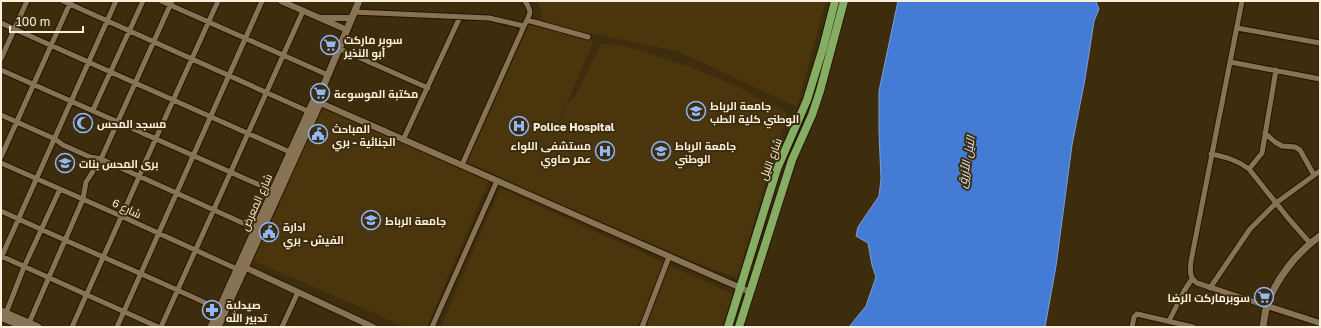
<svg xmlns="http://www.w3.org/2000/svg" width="1321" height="328" font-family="'Golos Text',Cairo,sans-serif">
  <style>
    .built { fill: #4a350c }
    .water { fill: #447cd5; stroke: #7b9fd8 }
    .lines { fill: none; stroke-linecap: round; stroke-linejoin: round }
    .minor-casing { stroke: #221501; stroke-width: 7 }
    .tertiary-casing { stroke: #221501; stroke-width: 8 }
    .secondary-casing { stroke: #221501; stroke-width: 9 }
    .primary-casing { stroke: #221501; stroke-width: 10 }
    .minor { stroke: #887454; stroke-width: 5 }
    .tertiary { stroke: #887454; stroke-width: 6 }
    .secondary { stroke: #887454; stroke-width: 7 }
    .primary { stroke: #85ad64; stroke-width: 8 }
    .labels { text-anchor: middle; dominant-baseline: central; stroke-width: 4; stroke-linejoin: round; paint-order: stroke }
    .poi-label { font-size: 11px; font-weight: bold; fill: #fbf0de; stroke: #3e2d0d; text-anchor: start }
    .street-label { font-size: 11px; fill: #fbf0de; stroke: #3e2d0d }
    .water-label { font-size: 12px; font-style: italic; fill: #d7e6fd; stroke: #3e2d0d }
  </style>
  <rect width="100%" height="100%" fill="#3e2d0d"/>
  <path class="built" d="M537 1H826L797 107 677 51 545 24Z
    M529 25 594 41 551 138 567 105 575 97 601 44H611L639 50 693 68 742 89 787 113 737 278 709 268 684 258 526 189 465 161Z
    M321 107 489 181 427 327H405L252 260Z
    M500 188 733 294 722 327H441Z"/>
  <path class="water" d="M898 1H1096L1099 9 1094 21 1085 79 1072 145 1056 266 1045 327H849L866 306 876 277 872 265 868 243 856 236 858 227 879 196 881 179 879 133V91Z"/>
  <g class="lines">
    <defs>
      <path id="minor" d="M63 1 312 113
        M161 1 328 75
        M1242 1 1191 261C1190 271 1189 277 1197 283L1267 306
        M354 12 489 18 524 26C530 14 533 13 525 1
        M527 20 588 37
        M1 23 292 153
        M1237 28 1320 43
        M340 49 428 88
        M1 59 27 1
        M1230 62 1320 79
        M1 70 273 191
        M1276 70 1262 153 1249 169 1288 218 1310 243
        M93 110 143 1
        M1 115 55 139 63 145 90 157 101 159 256 229
        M1265 133 1275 142 1282 146 1295 147 1300 150 1314 175
        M403 140 460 17
        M1211 154C1226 157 1237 160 1249 169
        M1 157 71 1
        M1 163 121 216 239 270
        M462 165 524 26
        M1 211C74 245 148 276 221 310
        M1 256 158 327
        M1 258 116 1
        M1210 288 1250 229 1276 203 1320 171
        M6 313 24 267 60 189
        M1169 321 1184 291 1192 279
        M29 323 83 199 86 182 101 159 172 1
        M72 327 139 177 147 158 218 1
        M117 327 262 1
        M161 327 303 11
        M282 327 298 292
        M432 327 497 181
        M642 327 669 257
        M1132 327 1134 317 1137 314 1193 327"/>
      <path id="tertiary" d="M281 1 347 30
        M321 18H352
        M316 101 750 292
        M242 266 373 327
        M1267 306 1320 323"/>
      <path id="secondary" d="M1 311 38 327
        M1 317 24 327
        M211 327 314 100 323 87 359 1
        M218 327 320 103 322 90
        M1263 327C1264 320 1265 312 1267 305 1276 279 1297 252 1320 236"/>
      <path id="primary" d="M728 327 777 169 807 100 823 48 835 1
        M739 327 792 160 812 115 820 91 844 1"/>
    </defs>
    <use href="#minor" class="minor-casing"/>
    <use href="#tertiary" class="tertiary-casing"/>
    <use href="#secondary" class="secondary-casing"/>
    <use href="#primary" class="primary-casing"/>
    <use href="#minor" class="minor"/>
    <use href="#tertiary" class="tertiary"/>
    <use href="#secondary" class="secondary"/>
    <use href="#primary" class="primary"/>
  </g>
  <defs>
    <symbol id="supermarket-ring" viewBox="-11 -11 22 22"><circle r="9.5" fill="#3e2d0d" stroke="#8eb9fd" stroke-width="1.5"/><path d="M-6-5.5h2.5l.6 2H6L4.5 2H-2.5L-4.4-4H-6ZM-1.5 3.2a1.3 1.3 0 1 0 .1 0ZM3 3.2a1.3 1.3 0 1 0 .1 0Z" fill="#8eb9fd"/></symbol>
    <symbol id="university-ring" viewBox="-11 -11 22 22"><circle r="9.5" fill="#3e2d0d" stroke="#8eb9fd" stroke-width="1.5"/><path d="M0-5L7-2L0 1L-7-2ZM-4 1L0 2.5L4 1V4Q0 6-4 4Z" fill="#8eb9fd"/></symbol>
    <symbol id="mosque-ring" viewBox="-11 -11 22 22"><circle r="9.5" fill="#3e2d0d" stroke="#8eb9fd" stroke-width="1.5"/><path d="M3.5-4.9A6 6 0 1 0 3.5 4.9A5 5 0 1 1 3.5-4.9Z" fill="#8eb9fd"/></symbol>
    <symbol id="hospital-ring" viewBox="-11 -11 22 22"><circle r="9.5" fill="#3e2d0d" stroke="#8eb9fd" stroke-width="1.5"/><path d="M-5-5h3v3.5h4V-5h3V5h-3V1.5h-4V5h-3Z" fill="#8eb9fd"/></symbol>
    <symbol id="civic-ring" viewBox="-11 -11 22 22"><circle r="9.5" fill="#3e2d0d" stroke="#8eb9fd" stroke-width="1.5"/><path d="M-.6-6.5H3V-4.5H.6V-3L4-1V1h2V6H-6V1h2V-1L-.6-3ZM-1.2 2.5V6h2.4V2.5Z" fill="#8eb9fd"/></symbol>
    <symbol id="school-ring" viewBox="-11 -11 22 22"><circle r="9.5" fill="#3e2d0d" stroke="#8eb9fd" stroke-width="1.5"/><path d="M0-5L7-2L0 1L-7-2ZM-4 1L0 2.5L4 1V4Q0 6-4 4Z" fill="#8eb9fd"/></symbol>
    <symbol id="pharmacy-ring" viewBox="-11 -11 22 22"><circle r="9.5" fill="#3e2d0d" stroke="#8eb9fd" stroke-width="1.5"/><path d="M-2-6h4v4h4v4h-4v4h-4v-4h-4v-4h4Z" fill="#8eb9fd"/></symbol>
  </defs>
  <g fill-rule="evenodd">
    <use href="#supermarket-ring" x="319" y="34" width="22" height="22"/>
    <use href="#supermarket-ring" x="309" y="82" width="22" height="22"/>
    <use href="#university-ring" x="685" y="100" width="22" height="22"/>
    <use href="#mosque-ring" x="72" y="112" width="22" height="22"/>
    <use href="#hospital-ring" x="508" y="115" width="22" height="22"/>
    <use href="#civic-ring" x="307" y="123" width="22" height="22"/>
    <use href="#hospital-ring" x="594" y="140" width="22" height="22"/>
    <use href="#university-ring" x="650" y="140" width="22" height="22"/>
    <use href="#school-ring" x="54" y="152" width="22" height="22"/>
    <use href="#university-ring" x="360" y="209" width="22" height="22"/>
    <use href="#civic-ring" x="258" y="221" width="22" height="22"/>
    <use href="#supermarket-ring" x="1253" y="286" width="22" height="22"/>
    <use href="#pharmacy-ring" x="201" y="299" width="22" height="22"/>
  </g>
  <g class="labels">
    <g class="poi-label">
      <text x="344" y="39">سوبر ماركت<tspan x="344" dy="13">أبو النذير</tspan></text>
      <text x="334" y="93">مكتبة الموسوعة</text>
      <text x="710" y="105">جامعة الرباط<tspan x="710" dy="13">الوطني كلية الطب</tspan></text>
      <text x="97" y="123">مسجد المحس</text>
      <text x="533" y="126">Police Hospital</text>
      <text x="332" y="128">المباحث<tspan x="332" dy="13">الجنائية - بري</tspan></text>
      <text x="591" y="145" text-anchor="end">مستشفى اللواء<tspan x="591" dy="13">عمر صاوي</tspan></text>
      <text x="675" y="145">جامعة الرباط<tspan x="675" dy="13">الوطني</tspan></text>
      <text x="79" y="163">برى المحس بنات</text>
      <text x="385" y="220">جامعة الرباط</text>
      <text x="283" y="226">ادارة<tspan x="283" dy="13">الفيش - بري</tspan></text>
      <text x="1250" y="297" text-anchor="end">سوبرماركت الرضا</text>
      <text x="226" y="304">صيدلية<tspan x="226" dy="13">تدبير الله</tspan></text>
    </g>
    <g class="street-label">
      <text transform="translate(770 159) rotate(-69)">شارع النيل</text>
      <text transform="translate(256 202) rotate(-66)">شارع المعرض</text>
      <text transform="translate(127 208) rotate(25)">شارع 6</text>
    </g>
    <g class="water-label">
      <text transform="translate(966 162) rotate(-80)">النيل الأزرق</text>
    </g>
  </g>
  <rect width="1321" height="328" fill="none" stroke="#fbf0de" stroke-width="4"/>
  <path d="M10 26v6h73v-6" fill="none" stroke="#fbf0de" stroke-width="2"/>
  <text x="16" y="26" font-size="12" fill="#fbf0de" stroke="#3e2d0d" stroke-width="3" paint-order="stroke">100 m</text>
</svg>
